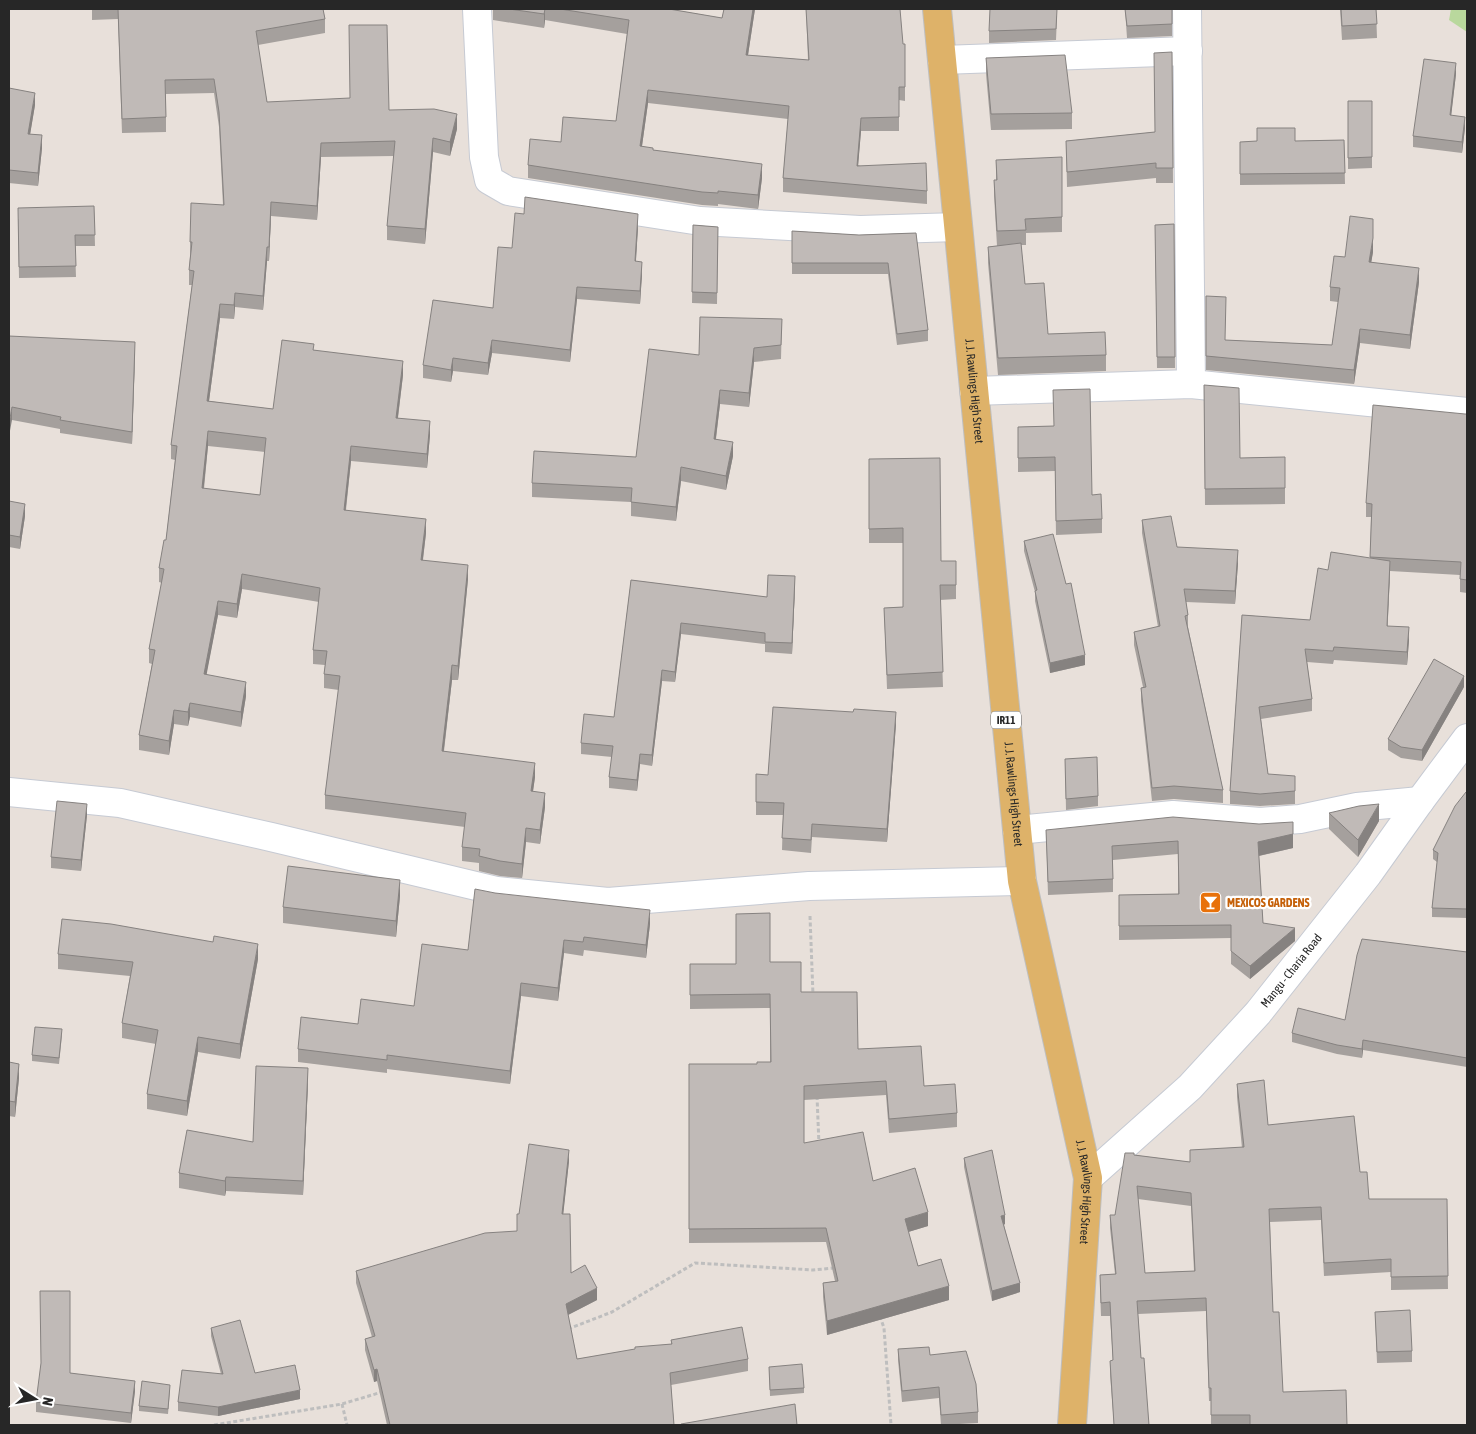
<svg xmlns="http://www.w3.org/2000/svg" width="1476" height="1434" font-family="'Asap Condensed',sans-serif">
  <style>
    .green { fill: #b9d89d }
    .lines { fill: none; stroke-linecap: round; stroke-linejoin: round }
    .minor-casing { stroke: #c6cad3; stroke-width: 30 }
    .major-casing { stroke: #bebebe; stroke-width: 30 }
    .path { stroke: #bebebe; stroke-width: 3; stroke-dasharray: 4 2.5; stroke-linecap: butt }
    .minor { stroke: #fff; stroke-width: 28 }
    .major { stroke: #deb269; stroke-width: 28 }
    .wall { fill: #a5a09d; fill-rule: evenodd }
    .shaded-wall { fill: #868280 }
    .building { fill: #c0bab7; stroke: #868280; fill-rule: evenodd }
    .labels { text-anchor: middle; dominant-baseline: central; stroke-width: 4.5; stroke-linejoin: round; paint-order: stroke }
    .shield { fill: #fff; stroke: #686868; stroke-width: 1 }
    .shield-label { font-size: 11px; font-weight: bold; fill: #272727 }
    .street-label { font-size: 12px; fill: #272727; stroke: #fff }
    .food-label { font-size: 12px; font-weight: bold; fill: #c56008; stroke: #fff; text-anchor: start }
  </style>
  <rect width="100%" height="100%" fill="#e8e0da"/>
  <path class="green" d="M1451 9H1467V32L1449 20Z"/>
  <g class="lines">
    <defs>
      <g id="minor">
        <path d="M477 9 484 157 489 180 508 191 700 221 860 230 958 227"/>
        <path d="M1187 9 1191 384"/>
        <path d="M942 60 1188 51"/>
        <path d="M974 391 1191 384 1467 412"/>
        <path d="M9 792 120 803 271 837 497 891 608 902 809 886 1022 881"/>
        <path d="M1017 830 1173 815 1260 822 1300 819 1357 807 1420 801"/>
        <path id="s1" d="M1088 1178 1190 1087 1258 1013 1368 874 1420 801 1467 738"/>
      </g>
      <g id="major">
        <path id="s2" d="M937 9 1022 881 1088 1178 1072 1425"/>
      </g>
    </defs>
    <use href="#minor" class="minor-casing"/>
    <use href="#major" class="major-casing"/>
    <path class="path" d="M810 916 813 995
      M817 1096 819 1145
      M880 1316 884 1328 891 1425
      M568 1329 612 1312 695 1263 813 1270 834 1268
      M342 1404 347 1425
      M214 1425 342 1404 382 1392"/>
    <use href="#minor" class="minor"/>
    <use href="#major" class="major"/>
  </g>
  <path class="wall" d="M92 9H323L325 19V33L258 45 267 102 389 110 457 129 450 156 433 152 425 244 387 240V226L394 156 321 157 317 220 271 216 269 261H267L263 310 235 307 234 319 220 318 209 401 273 409 314 350 403 375 398 418 430 435 427 468 351 461 346 510 426 533 423 560 468 579 458 680H452L444 751 535 777 533 791 545 807 540 844 526 842 522 878 500 876 479 871V863L462 861V847L465 827 325 809V795L339 690 324 688V674L325 665 313 664V650L319 602 242 589 237 618 218 615 206 675 246 696 241 727 190 717 188 726 174 724 169 755 139 750V735L152 664 149 663V649L162 583 159 582V568L166 540 175 460 171 459V445L192 285H189V270L190 257V242L223 205 219 127 214 93 166 94V132L122 133 118 19 92 20ZM208 446 265 452 260 495 204 489Z
    M493 9H669L722 18 724 9H755L748 55 808 60 806 9 903 44H905V101L899 100V131H861L858 165 927 191V204L783 192V178L788 119 648 103 642 146 653 150 762 178 758 209 718 204V206L702 205 528 178V165L561 142 616 121 627 34 545 20 544 28 493 20Z
    M1125 9H1172V36L1127 38Z
    M1340 9H1376L1377 38 1342 40Z
    M1057 16 1056 40 989 43V31Z
    M1172 52 1173 183H1156V178L1067 187 1066 141 1155 132Z
    M986 58 1072 113V129L991 130 986 74Z
    M1456 74 1451 115 1465 128 1462 153 1413 147V136Z
    M9 88 35 105 30 134 42 148 38 186 9 183Z
    M1348 101H1372V168L1348 169Z
    M1344 140 1345 184 1240 185V142Z
    M1467 158V174H1466V164Z
    M996 160 1062 217V232L1026 233V245H1021L1025 284 1048 334 1106 355V371L998 375 988 263V247L997 246 994 195V180H996Z
    M94 206 95 246H75L76 277 19 278 18 219Z
    M1174 224 1175 368H1157L1155 225Z
    M693 225 718 227 717 304 692 303Z
    M638 227 636 261 642 274 640 304 577 299 570 362 492 353 488 375 453 371 451 382 423 378V365L493 308 512 248Z
    M792 231 859 235 916 233 928 330V341L897 345 888 274H792Z
    M1373 252 1371 262 1419 282 1410 349 1360 343 1354 384 1206 370V296L1225 340 1332 345 1338 302 1330 301V287L1345 257Z
    M782 319 781 359 754 362 749 407 720 404 716 439 733 456 726 490 681 481 676 521 631 516V502L532 497V483L636 457 699 355Z
    M9 336 135 354 132 444 60 433V429L12 420Z
    M1204 385 1240 458 1285 457V504L1205 505Z
    M1465 414H1467V593L1460 592V575L1390 571 1387 626 1409 640 1407 665 1334 660 1333 664 1307 662 1312 699V711L1261 719 1268 774 1295 788V804L1260 806 1230 804V791L1242 615 1310 620 1328 570 1370 558 1371 517H1366V503Z
    M1053 426 1092 495 1102 519V533L1056 535 1055 471 1018 472V427Z
    M869 459 941 561H956V599L940 600 943 687 887 689 884 608 903 607V543H869Z
    M9 501 25 516 20 549 9 547Z
    M1142 520 1177 547 1238 563 1235 604 1186 602 1188 615V627L1223 790V803L1174 799 1152 801 1141 701V688L1143 687 1134 645V632L1158 627 1142 533Z
    M1024 541 1066 584 1085 665 1050 673 1035 601V592L1024 551Z
    M631 580 767 597 795 587 792 654 765 652V644L681 634 675 682 662 681 652 766 640 764 637 791 609 788V777L612 757 581 754V743L614 717Z
    M1464 687 1422 761 1401 758 1388 750V739Z
    M896 724 887 842 812 837 811 853 782 850 783 815H756V774L768 775Z
    M1065 759 1098 796V806L1066 810Z
    M1467 793V918L1432 917V908L1437 862 1433 859V850Z
    M1329 813 1379 821 1358 857 1329 829Z
    M87 815 81 871 51 868V857Z
    M1046 830 1293 835V848L1259 856 1263 923 1295 941 1250 979 1231 964V938L1119 940V895L1178 894V854L1113 860V892L1048 895Z
    M495 893 650 924 646 958 584 950 583 956 564 953 558 1001 521 996 510 1084 387 1069V1073L298 1062V1049L358 1024 414 1006 468 950Z
    M400 896 396 937 283 923V907Z
    M1467 952V1067L1363 1050 1362 1058 1337 1054 1292 1042V1033L1345 1020Z
    M58 954 258 959 240 1059 198 1052 187 1116 147 1109V1094L156 1044 122 1038V1023L130 976 58 969Z
    M770 962 801 992 858 1049 924 1086 957 1113V1127L889 1133 886 1095 804 1100V1143L873 1181 928 1226 908 1232 918 1266 949 1300 827 1335 823 1297V1283L835 1281 826 1242 689 1243V1064H757L770 1062V1008L690 1009V964H736Z
    M62 1035 59 1064 32 1061V1055Z
    M9 1062 19 1078 15 1117 9 1116Z
    M308 1083 303 1195 226 1191 225 1196 179 1188V1173L253 1142Z
    M1237 1084 1268 1125 1360 1172 1369 1199H1447L1448 1289 1391 1290V1272L1324 1276 1321 1220 1270 1222 1273 1312 1283 1392 1347 1425H1211V1401H1209L1206 1311 1138 1314 1141 1358 1149 1425H1114L1110 1374V1361H1113L1110 1316H1101L1100 1289V1275L1115 1274 1110 1228V1215H1115L1134 1155 1190 1162V1150L1242 1148 1237 1097ZM1138 1199 1191 1206 1194 1271 1145 1273Z
    M964 1158 1005 1224 1004 1225 1020 1292 992 1301 964 1167Z
    M569 1161 563 1214 571 1273 597 1300 568 1315 577 1359 671 1344V1340L748 1359V1371L671 1385 674 1425H387L377 1381 374 1382 365 1350V1339L372 1337 356 1283V1271L517 1231 519 1214Z
    M1375 1312 1412 1351V1362L1377 1363Z
    M211 1328 255 1373 300 1399 218 1416 178 1411V1402L221 1374 211 1336Z
    M898 1349 930 1355 978 1412V1423L941 1425 939 1398 902 1402 898 1360Z
    M769 1367 804 1388V1393L770 1396Z
    M70 1373 135 1391 131 1423 36 1412V1402Z
    M170 1390 168 1414 139 1411V1406Z"/>
  <path class="shaded-wall" d="M545 9V20L544 28V14Z
    M753 9H755L746 68V55Z
    M1456 63V74L1450 126V115Z
    M648 90V103L640 160V146Z
    M35 93V105L28 147V134Z
    M457 114V129L450 156V142Z
    M1465 117V128L1462 153V142Z
    M861 118V131L857 179V166Z
    M42 135V148L38 186V173Z
    M433 138V152L425 244V229Z
    M321 143V157L317 220V206Z
    M762 164V178L758 209V195Z
    M271 202V216L269 261V247Z
    M638 214V227L635 274V261Z
    M1373 238V252L1369 276V262Z
    M267 247V261L263 310V296Z
    M642 262V274L640 304V291Z
    M1419 268V282L1410 349V335Z
    M577 287V299L570 362V350Z
    M235 293V307L234 319V305Z
    M220 304V318L207 416V401Z
    M1360 329V343L1354 384V370Z
    M492 340V353L488 375V363Z
    M135 342V354L132 444V432Z
    M754 348V362L749 407V393Z
    M453 358V371L451 382V370Z
    M403 361V375L396 432V418Z
    M720 390V404L714 453V439Z
    M12 407V420L9 436V424Z
    M430 421V435L427 468V454Z
    M208 431V446L202 503V488Z
    M733 442V456L726 490V476Z
    M351 446V461L344 524V510Z
    M681 467V481L676 521V507Z
    M25 504V516L20 549V537Z
    M426 519V533L421 574V560Z
    M1238 550V563L1235 604V591Z
    M1390 561V574L1387 639V626Z
    M468 565V579L458 680V666Z
    M242 574V589L237 618V604Z
    M795 576V587L792 654V643Z
    M218 601V615L204 688V674Z
    M681 623V634L675 682V672Z
    M1409 627V640L1407 665V652Z
    M1085 655V665L1050 673V663Z
    M452 665V680L442 765V751Z
    M662 670V681L652 766V755Z
    M1464 676V687L1422 761V750Z
    M246 682V696L241 727V712Z
    M190 703V717L188 726V712Z
    M174 710V724L169 755V741Z
    M896 712V724L887 842V829Z
    M640 754V764L637 791V780Z
    M535 763V777L531 805V791Z
    M545 793V807L540 844V830Z
    M87 804V815L81 871V860Z
    M1379 804V821L1358 857V840Z
    M1293 822V848L1258 856V842Z
    M526 828V842L522 878V864Z
    M400 880V896L396 937V921Z
    M650 910V924L646 958V945Z
    M1295 928V941L1250 979V966Z
    M564 940V953L558 1001V988Z
    M258 944V959L240 1059V1044Z
    M521 983V996L510 1084V1071Z
    M198 1037V1052L187 1116V1101Z
    M1363 1040V1050L1362 1058V1049Z
    M19 1064V1078L15 1117V1102Z
    M308 1068V1083L303 1195V1181Z
    M569 1150V1161L562 1226V1214Z
    M226 1177V1191L225 1196V1181Z
    M928 1212V1226L905 1233V1219Z
    M1005 1215V1224L1001 1225V1216Z
    M1020 1283V1292L992 1301V1291Z
    M949 1286V1300L827 1335V1321Z
    M597 1288V1300L566 1316V1304Z
    M377 1369V1381L374 1382V1370Z
    M135 1381V1391L131 1423V1413Z
    M300 1390V1399L218 1416V1407Z"/>
  <path class="building" d="M118 9H323L325 19 256 31 267 102 350 98 349 25H387L389 110 434 109 457 114 450 142 433 138 425 229 387 226 395 141 321 143 317 206 271 202 269 247H267L263 296 235 293 234 305 220 304 207 401 273 409 282 340 314 344 313 350 403 361 396 418 430 421 427 454 351 446 344 510 426 519 421 560 468 565 458 666 452 665 442 751 535 763 531 791 545 793 540 830 526 828 522 864 500 861 479 856 480 849 462 847 466 813 325 795 340 676 324 674 327 651 313 650 320 588 242 574 237 604 218 601 204 674 246 682 241 712 190 703 188 712 174 710 169 741 139 735 155 650 149 649 164 569 159 568 164 540H166L177 446 171 445 194 271 189 270 192 242H190L191 203 224 205 219 112 214 79 165 80 166 117 122 119ZM208 431 266 438 260 495 202 488Z
    M509 9H545L544 14Z
    M560 9H669L722 18 724 9H753L746 55 809 60 806 9H900L903 44H905V87H899V117L861 118 857 166 926 163 927 191 783 178 789 106 648 90 640 146 653 148V150L762 164 758 195 718 191V193L702 192 528 165 530 139 561 142 563 117 616 121 629 20Z
    M990 9H1057L1056 29 989 31Z
    M1125 9H1172V24L1127 26Z
    M1341 9H1376L1377 24 1342 26Z
    M1172 52 1173 168H1156V163L1067 172 1066 141 1155 132 1154 53Z
    M1065 55 1072 113 991 114 986 58Z
    M1424 59 1456 63 1450 115 1465 117 1462 142 1413 136Z
    M9 88 35 93 28 134 42 135 38 173 9 170Z
    M1348 101H1372V157L1348 158Z
    M1257 128H1295V141L1344 140 1345 173 1240 174V142L1257 141Z
    M1062 157V217L1025 219 1026 230 997 231 994 180H997L996 160Z
    M525 197 638 214 635 261 642 262 640 291 577 287 570 350 492 340 488 363 453 358 451 370 423 365 433 300 493 308 498 247 512 248 515 213 524 214Z
    M94 206 95 235H75L76 266 19 267 18 208Z
    M1350 216 1373 219V238L1369 262 1419 268 1410 335 1360 329 1354 370 1206 356V296L1226 297 1225 340 1332 345 1340 288 1330 287 1334 256 1345 257Z
    M1174 224 1175 357H1157L1155 225Z
    M693 225 718 227 717 293 692 292Z
    M792 231 859 235 916 233 928 330 897 334 888 263H792Z
    M1021 243 1025 284 1044 283 1048 334 1105 332 1106 355 998 358 988 247Z
    M700 317 782 319 781 345 754 348 749 393 720 390 714 439 733 442 726 476 681 467 676 507 631 502 632 488 532 483 534 451 636 457 649 349 699 355Z
    M9 336 135 342 132 432 60 420 61 417 12 407 9 424Z
    M1204 385 1239 388 1240 458 1285 457V488L1205 489Z
    M1090 389 1092 495 1101 494 1102 519 1056 521 1055 457 1018 458V427L1054 426 1053 390Z
    M1373 405 1465 414H1467V580L1460 579 1461 562 1370 557 1372 504 1366 503Z
    M940 458 941 561H956V585H940L943 672 887 675 884 608 903 607V528L869 529V459Z
    M9 501 25 504 20 537 9 535Z
    M1171 516 1177 547 1238 550 1235 591 1184 589 1188 615 1185 616 1223 790 1174 786 1152 788 1141 688 1146 687 1134 632 1160 626 1142 520Z
    M1053 534 1066 584 1071 583 1085 655 1050 663 1035 591 1037 590 1024 541Z
    M1331 552 1390 561 1387 626 1409 627 1407 652 1334 647 1333 651 1305 649 1312 699 1259 707 1268 774 1295 776V791L1260 794 1230 791 1242 615 1310 620 1318 568 1328 570Z
    M768 575 795 576 792 643 765 642V633L681 623 675 672 662 670 652 755 640 754 637 780 609 777 613 746 581 743 584 714 614 717 631 580 767 597Z
    M1434 659 1464 676 1422 750 1401 747 1388 739Z
    M773 707 853 712 854 709 896 712 887 829 812 824 811 840 782 838 784 803 756 802V774L768 775Z
    M1097 757 1098 796 1066 799 1065 759Z
    M1466 792 1467 793V909L1432 908 1438 853 1433 850 1455 806Z
    M57 801 87 804 81 860 51 857Z
    M1379 804 1358 840 1329 813 1359 806Z
    M1173 817 1259 824 1293 822V834L1258 842 1263 923 1295 928 1250 966 1231 951V925L1119 926V895L1179 894 1178 841 1112 846 1113 879 1048 882 1046 830Z
    M288 866 400 880 396 921 283 907Z
    M475 889 495 893 650 910 646 945 584 937 583 942 564 940 558 988 521 983 510 1071 387 1055V1060L298 1049 301 1017 358 1024 361 999 414 1006 422 944 468 950Z
    M770 913V962H801V992H857L858 1049 921 1046 924 1086 955 1084 957 1113 889 1119 886 1081 804 1086V1143L863 1132 873 1181 915 1168 928 1212 905 1219 918 1266 941 1259 949 1286 827 1321 823 1283 838 1281 826 1228 689 1229V1064H757V1062H771L770 994 690 995V964H736V914Z
    M62 919 111 924 213 942 214 936 258 944 240 1044 198 1037 187 1101 147 1094 158 1030 122 1023 133 962 58 954Z
    M1362 939 1467 952V1058L1363 1040 1362 1049 1337 1045 1292 1033 1298 1008 1345 1020 1357 955Z
    M35 1027 62 1029 59 1058 32 1055Z
    M9 1062 19 1064 15 1102 9 1101Z
    M256 1066 308 1068 303 1181 226 1177 225 1181 179 1173 187 1130 253 1142Z
    M1264 1080 1268 1125 1354 1116 1360 1172H1367L1369 1199H1447L1448 1276 1391 1277V1259L1324 1263 1321 1207 1269 1209 1273 1312H1279L1283 1392 1346 1390 1347 1425H1250V1415H1211V1388H1209L1206 1298 1137 1301 1141 1358H1144L1149 1425H1114L1110 1361 1113 1360 1110 1302 1101 1303 1100 1275 1116 1274 1110 1215H1115L1125 1153H1134V1155L1190 1162V1150L1244 1147 1237 1084ZM1137 1186 1191 1193 1195 1271 1145 1273Z
    M529 1144 569 1150 562 1214H570L571 1273 585 1265 597 1288 566 1304 577 1359 635 1349V1347L672 1344 671 1340 742 1327 748 1359 670 1373 674 1425H390L377 1369 374 1370 365 1339 375 1336 356 1271 485 1233 517 1231V1214H519Z
    M992 1150 1005 1215 1001 1216 1020 1283 992 1291 964 1158Z
    M40 1291H70V1373L135 1381 131 1413 36 1402 41 1363Z
    M1410 1310 1412 1351 1377 1352 1375 1312Z
    M240 1320 255 1373 295 1365 300 1390 218 1407 178 1402 182 1370 223 1374 211 1328Z
    M929 1347 930 1355 966 1351 976 1384 978 1412 941 1415 939 1387 902 1391 898 1349Z
    M802 1364 804 1388 770 1390 769 1367Z
    M142 1381 170 1385 168 1409 139 1406Z
    M795 1404 797 1425H682L681 1424Z"/>
  <defs>
    <symbol id="bar-square" viewBox="-11 -11 22 22"><rect x="-9" y="-9" width="18" height="18" rx="4" fill="#e8710a" stroke="#fff"/><path d="M-6-5H6L.8 .8V4.5H3.5V6h-7V4.5H-.8V.8Z" fill="#fff"/></symbol>
  </defs>
  <g fill-rule="evenodd">
    <use href="#bar-square" x="1198" y="890" width="25" height="25"/>
  </g>
  <g class="labels">
    <rect class="shield" x="991" y="711.5" width="30" height="17" rx="4"/>
    <g class="shield-label">
      <text x="1006" y="720">IR11</text>
    </g>
    <g class="street-label">
      <text stroke="none"><textPath href="#s2" startOffset="384">J. J. Rawlings High Street</textPath></text>
      <text stroke="none"><textPath href="#s2" startOffset="789">J. J. Rawlings High Street</textPath></text>
      <text stroke="none"><textPath href="#s1" startOffset="291">Mangu - Charia Road</textPath></text>
      <text stroke="none"><textPath href="#s2" startOffset="1194">J. J. Rawlings High Street</textPath></text>
    </g>
    <g class="food-label">
      <text x="1227" y="903">MEXICOS GARDENS</text>
    </g>
  </g>
  <rect width="1476" height="1434" fill="none" stroke="#272727" stroke-width="20"/>
  <g transform="translate(35 1399) rotate(101)" stroke="#ffffff" stroke-width="4" paint-order="stroke">
  <path d="M0-4L9 19L0 12L-9 19Z" fill="#272727"/>
  <text y="-8" font-size="14" font-weight="bold" text-anchor="middle" fill="#272727">N</text>
  </g>
</svg>
